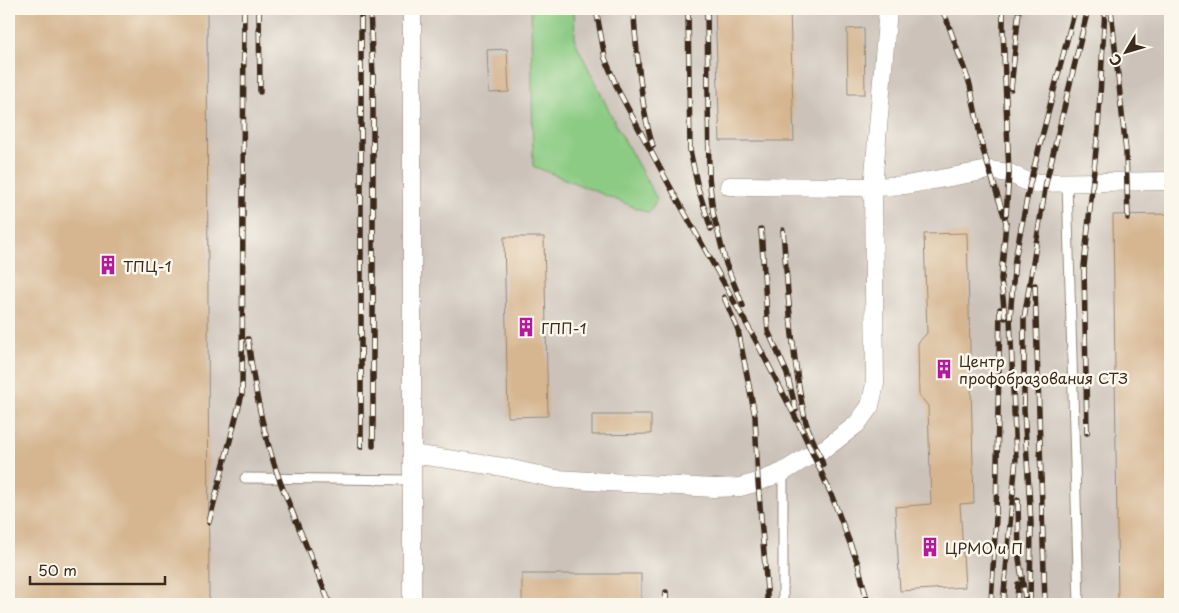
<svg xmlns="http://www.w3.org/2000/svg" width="1179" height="613" font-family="'Playpen Sans',sans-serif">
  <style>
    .industrial { fill: #ccc2b9 }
    .green { fill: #8bcb83; stroke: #637a50 }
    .building { fill: #d5b691 }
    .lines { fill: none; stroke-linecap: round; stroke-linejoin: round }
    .service-casing { stroke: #988a7a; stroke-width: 11 }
    .minor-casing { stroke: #988a7a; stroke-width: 19 }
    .service { stroke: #fff; stroke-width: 9 }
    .minor { stroke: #fff; stroke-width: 18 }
    .rail-casing { stroke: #3b2a1e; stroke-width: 5.5 }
    .rail { stroke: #fbf7ec; stroke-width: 4; stroke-dasharray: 11; stroke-linecap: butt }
    .labels { text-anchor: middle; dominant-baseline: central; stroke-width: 5; stroke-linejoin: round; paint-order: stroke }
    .poi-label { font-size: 15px; fill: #3b2a1e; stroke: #fbf7ec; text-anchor: start }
  </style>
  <rect width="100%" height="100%" fill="#fbf7ec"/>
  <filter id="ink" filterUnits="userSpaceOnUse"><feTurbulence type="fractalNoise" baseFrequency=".02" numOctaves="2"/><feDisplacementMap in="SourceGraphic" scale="10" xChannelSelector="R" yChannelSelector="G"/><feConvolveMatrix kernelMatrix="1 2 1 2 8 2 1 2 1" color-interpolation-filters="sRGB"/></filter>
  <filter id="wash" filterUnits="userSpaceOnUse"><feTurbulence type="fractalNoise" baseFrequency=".0096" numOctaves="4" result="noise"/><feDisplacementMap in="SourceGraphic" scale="20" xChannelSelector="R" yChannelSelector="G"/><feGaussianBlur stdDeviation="1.12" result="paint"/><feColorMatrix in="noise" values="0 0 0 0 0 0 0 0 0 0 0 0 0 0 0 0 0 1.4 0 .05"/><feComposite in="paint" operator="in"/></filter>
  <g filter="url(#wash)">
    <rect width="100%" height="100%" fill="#f5ebd5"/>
    <path class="industrial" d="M9 9H1170V604H9Z"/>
    <path class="green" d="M531 9H574L575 41 617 127 657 199 649 213 533 166Z"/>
    <g id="blocks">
      <path class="building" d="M9 9H207L209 604H9Z
        M715 9H790L794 141H720Z
        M864 28 865 94H848L847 29Z
        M507 49 509 92 489 93 487 50Z
        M1170 214V604H1118L1113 215Z
        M967 233 974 503 960 504 965 587 900 591 895 507 931 504 928 406 919 395 918 343 927 333 924 234Z
        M504 237H544L548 416 508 417Z
        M592 415H651V434L592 435Z
        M522 574H641V604H522Z"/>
    </g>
  </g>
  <g filter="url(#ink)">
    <use href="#blocks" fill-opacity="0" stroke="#988a7a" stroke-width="1"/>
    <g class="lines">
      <defs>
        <path id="service" d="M1067 182 1079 604
          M783 472V604
          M245 478 412 480"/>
        <path id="minor" d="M729 186 873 187 906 185 989 170 1009 173 1030 183 1170 181
          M412 454 503 467 556 479 714 488 740 487 758 482 783 472 812 454 826 448 857 424 870 406 875 384 873 187 888 9
          M412 604V9"/>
      </defs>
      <use href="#service" class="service-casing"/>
      <use href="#minor" class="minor-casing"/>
      <use href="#service" class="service"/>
      <use href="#minor" class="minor"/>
      <defs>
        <path id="rail" d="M259 9 260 92
          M370 9 373 76V446
          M596 9 605 58 618 90 667 181 756 341 802 430 831 494 858 564 868 604
          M634 9C634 29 637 50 639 70 642 96 645 122 653 146
          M688 9 690 150 698 188 711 229
          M707 9 709 176 713 213 726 264 743 306
          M941 9 946 18 970 85 983 150 1006 222 1001 279 1005 318
          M1003 9V30L1009 173 1006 215
          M1111 9 1126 152 1128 218
          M1011 89 1019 9
          M761 229 768 331 787 373 796 410
          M783 230C788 293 792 358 805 419 809 435 819 450 823 465
          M1035 285 1045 604
          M724 297 738 330 755 416 758 482 767 590V604
          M248 339C254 388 264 438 281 484 297 524 314 564 330 604
          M1087 433 1084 267 1098 130 1105 9
          M361 447V9
          M1018 500 1019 558 1025 597
          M209 522 242 394 244 9
          M666 604V592
          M991 604 996 517 1000 309
          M1003 604 1016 458 1010 317 1015 259 1030 183 1075 9
          M1017 604 1018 584
          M1030 604 1031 523 1024 410V319L1046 183 1088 9"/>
      </defs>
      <use href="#rail" class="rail-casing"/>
      <use href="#rail" class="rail"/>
    </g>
  </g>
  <defs>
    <symbol id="building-bare" viewBox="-9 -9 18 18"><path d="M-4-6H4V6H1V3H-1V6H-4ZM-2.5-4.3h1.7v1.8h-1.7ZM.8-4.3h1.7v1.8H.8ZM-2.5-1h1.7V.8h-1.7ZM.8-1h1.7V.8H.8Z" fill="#b5179e" stroke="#fbf7ec" stroke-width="2.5" paint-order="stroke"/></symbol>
  </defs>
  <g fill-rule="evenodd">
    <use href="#building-bare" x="94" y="251" width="28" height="28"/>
    <use href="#building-bare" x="512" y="313" width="28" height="28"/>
    <use href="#building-bare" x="930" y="355" width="28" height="28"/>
    <use href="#building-bare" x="916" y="533" width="28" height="28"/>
  </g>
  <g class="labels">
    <g class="poi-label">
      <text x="123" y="265">ТПЦ-1</text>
      <text x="541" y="327">ГПП-1</text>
      <text x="959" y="360">Центр<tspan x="959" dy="17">профобразования СТЗ</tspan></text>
      <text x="945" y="547">ЦРМО и П</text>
    </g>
  </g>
  <rect width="1179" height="613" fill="none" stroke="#fbf7ec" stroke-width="30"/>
  <g transform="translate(1126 52) rotate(232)" stroke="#fbf7ec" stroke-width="4" paint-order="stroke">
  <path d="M0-4L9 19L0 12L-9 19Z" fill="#3b2a1e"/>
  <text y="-8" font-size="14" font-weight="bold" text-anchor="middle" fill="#3b2a1e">С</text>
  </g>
  <path d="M30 576v8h135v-8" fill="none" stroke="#3b2a1e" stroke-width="2.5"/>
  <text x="38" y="576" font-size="15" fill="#3b2a1e" stroke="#fbf7ec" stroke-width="4" paint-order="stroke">50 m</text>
</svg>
